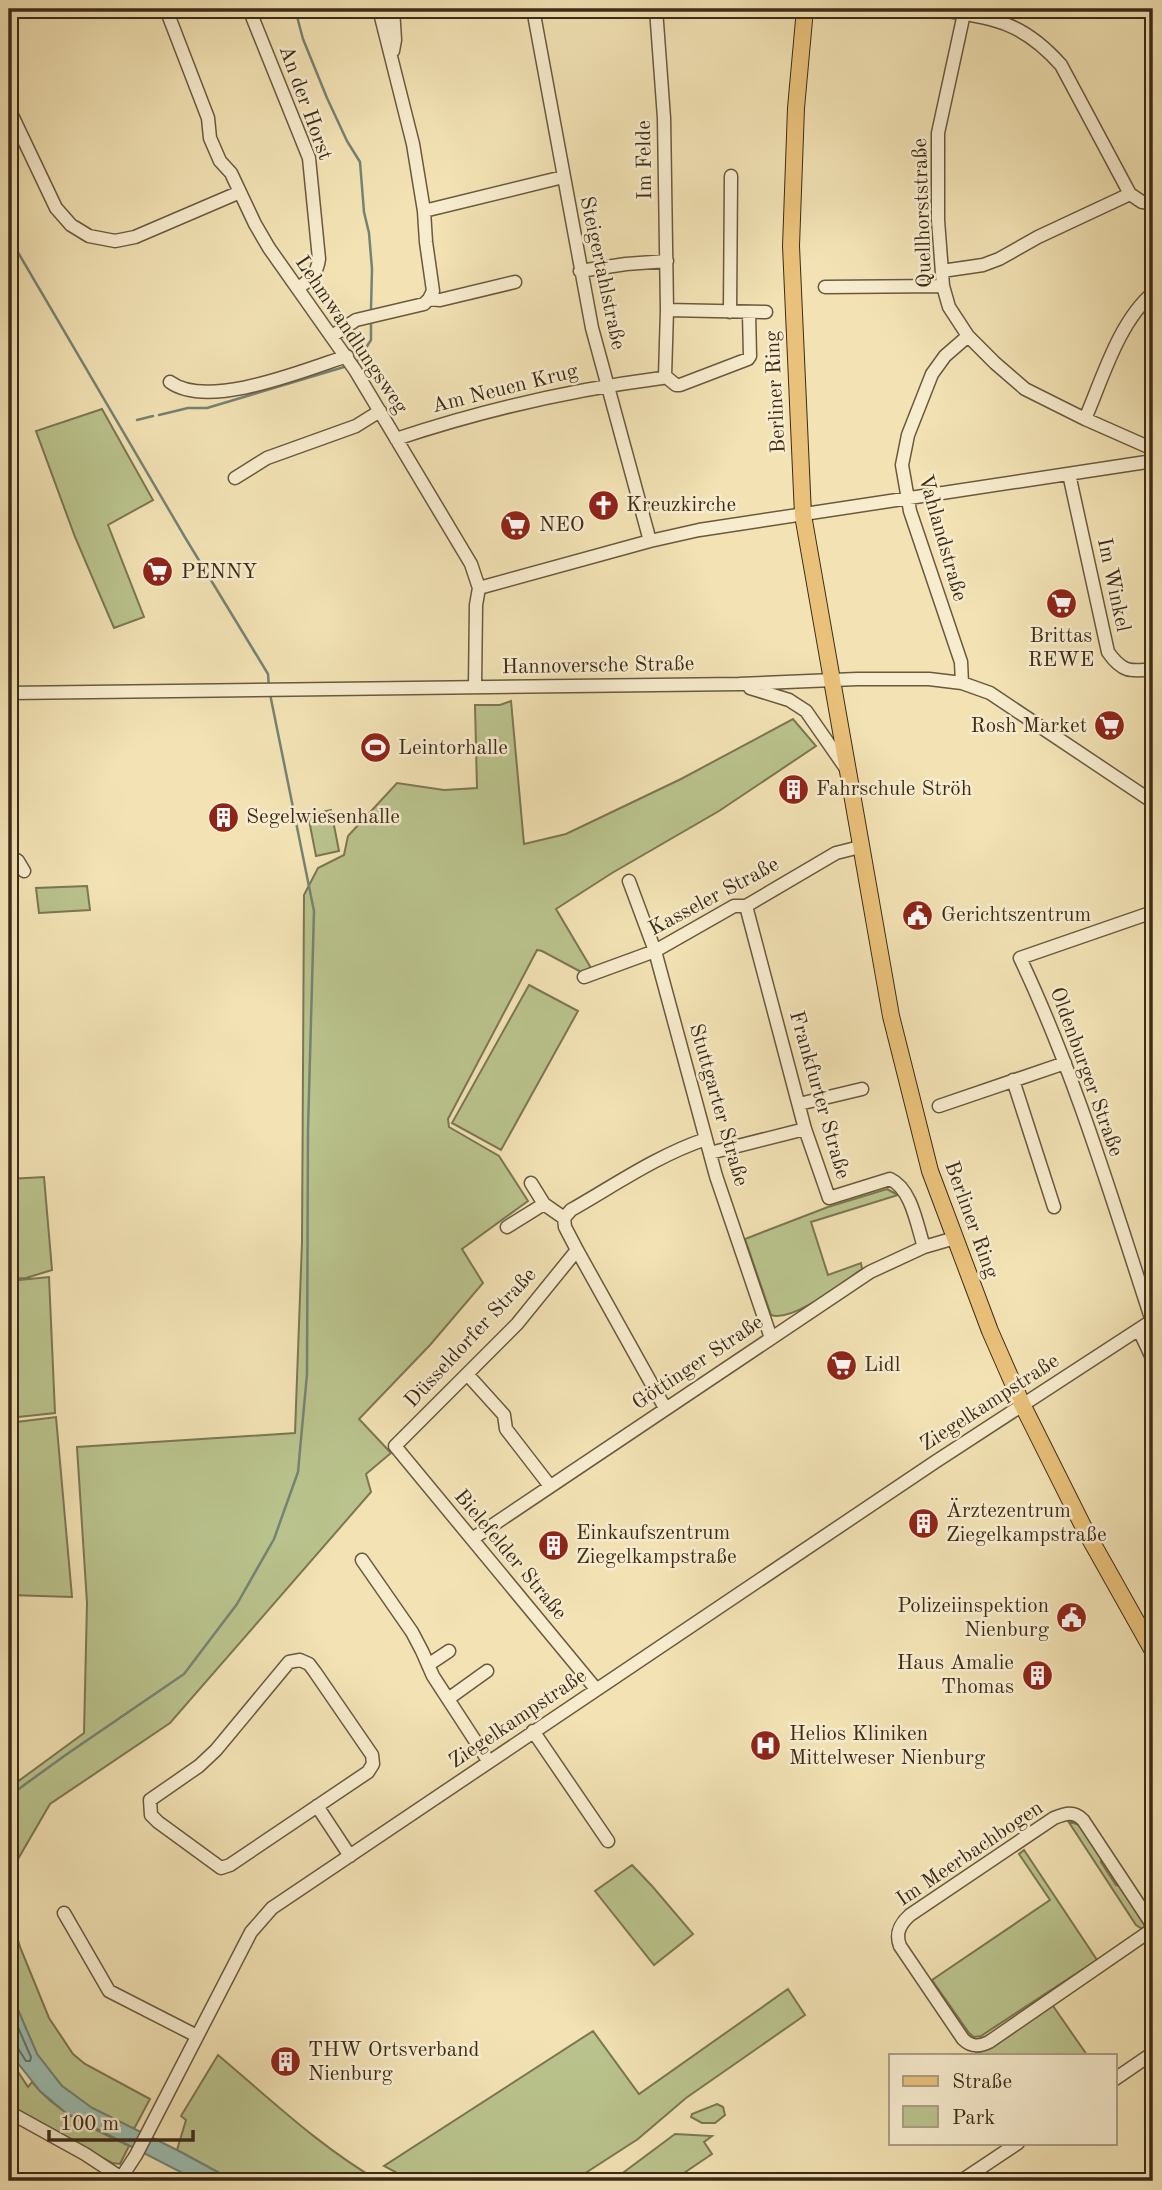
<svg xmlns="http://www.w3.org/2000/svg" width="1162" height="2190" font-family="'Old Standard TT',serif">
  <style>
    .green { fill: #bac38d; stroke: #7b7752; stroke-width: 2 }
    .water { fill: #9bbdb1; stroke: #758374; stroke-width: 2 }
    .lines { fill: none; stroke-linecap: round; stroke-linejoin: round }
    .shore { stroke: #6c7464; stroke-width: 2 }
    .stream { stroke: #758374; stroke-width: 2.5 }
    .minor-casing { stroke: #6a593f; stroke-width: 15 }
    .major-casing { stroke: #3c2b18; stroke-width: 18 }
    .minor { stroke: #f7ecce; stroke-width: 12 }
    .major { stroke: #e9c17a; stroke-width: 16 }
    .labels { text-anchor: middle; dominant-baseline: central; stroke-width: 5; stroke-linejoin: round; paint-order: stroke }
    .street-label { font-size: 21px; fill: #3c2b18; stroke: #f7ecce }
    .poi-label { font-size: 21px; fill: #3c2b18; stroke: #f7ecce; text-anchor: start }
  </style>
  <rect width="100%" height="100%" fill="#f2e2b4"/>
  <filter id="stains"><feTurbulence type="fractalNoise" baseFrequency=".00286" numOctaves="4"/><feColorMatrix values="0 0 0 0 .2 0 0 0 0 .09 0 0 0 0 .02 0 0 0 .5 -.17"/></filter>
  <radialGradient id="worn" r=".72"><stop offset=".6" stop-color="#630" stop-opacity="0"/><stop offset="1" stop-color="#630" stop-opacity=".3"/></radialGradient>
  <path class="green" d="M102 409 153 500 108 525 144 617 114 628 75 537 36 431Z
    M511 701 524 844 566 834 681 779 793 719 816 746 719 811 612 873 556 909 591 968 583 973 542 951 537 950 448 1119 449 1127 499 1156 528 1201 462 1249 483 1283 430 1345 359 1419 391 1453 366 1474 371 1492 170 1723 50 1804 18 1859 10 1884 11 1915 20 1947 49 2018 73 2054 85 2064 150 2099 134 2129 92 2108 62 2086 37 2054 9 1989V1788L84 1733 87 1603 77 1447 295 1433 302 1242 304 895 318 868 344 855 348 836 397 783 444 790 477 788 475 705H500Z
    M331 810 339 851 316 856 308 815Z
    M87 886 90 910 39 913 36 888Z
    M529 985 578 1011 501 1150 452 1123Z
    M44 1177 52 1270 26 1278 9 1279V1179Z
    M887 1189 898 1195 811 1222 828 1275 861 1263 862 1269C844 1281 793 1323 771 1315L745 1239 828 1207Z
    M49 1277 55 1413 9 1418V1281Z
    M56 1417 72 1597 9 1595V1423Z
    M1068 1821 1082 1826 1102 1857 1101 1862 1116 1885 1122 1886 1145 1924 1144 1930 1136 1925Z
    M1024 1850 1097 1960 981 2036 974 2037 969 2033 932 1980 1050 1900 1019 1854Z
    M632 1865 652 1886 693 1934 654 1965 595 1891Z
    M788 1989 805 2015 686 2098 638 2139 573 2181H412L384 2166 593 2031 639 2094Z
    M1051 2003 1087 2055H973Z
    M218 2055C270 2099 320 2147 379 2181H234L177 2150 186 2120 181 2116Z
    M9 2058 28 2087 32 2082C57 2113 94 2129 129 2146L120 2164 112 2163 9 2107Z
    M717 2104 723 2107 725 2115 715 2123H702L691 2117 692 2114Z
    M675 2134 712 2136 704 2142 712 2154 672 2181H612Z"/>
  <path class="water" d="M9 1989 37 2054 62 2086 92 2108 177 2150 234 2181H198L66 2113 40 2091 17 2062 9 2045Z"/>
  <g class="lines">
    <path class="shore" d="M9 2007 31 2057 30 2061H26L17 2047 9 2044"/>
    <path class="stream" d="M295 9 303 39 327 98 347 141 360 162 364 212 369 233 372 269 371 309
      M9 237 186 539 268 674 269 687
      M358 360 371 340V324
      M159 415 188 408H207L344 367
      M137 420 153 416
      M9 1796 67 1754 184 1674 237 1604 274 1539 298 1472 307 1374 308 1130 314 911 270 694"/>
    <defs>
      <path id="minor" d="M166 9 208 118 210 138 220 161 231 173 255 224 269 248 355 370 471 564 479 588 476 605 475 687
        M249 9 309 158 319 259C317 274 310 280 298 288
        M393 9 395 40 393 51
        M533 9 592 328 650 541
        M656 9 664 118 667 310 665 376
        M937 9C993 19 1021 20 1061 65L1130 194 1142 202 1153 203
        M965 9 938 133V220L943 286 949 307 968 336 995 363 1025 389 1085 419 1153 449
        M9 13 22 9
        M9 109 56 208 71 225 89 236 115 241 135 237 240 192
        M424 211 563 177
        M580 271 626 264 667 261
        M942 271 983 265 999 259 1038 237 1130 194
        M825 287 943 286
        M429 299 440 300 515 282
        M667 310 766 312
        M730 312 731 176
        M332 336 356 320 424 304 429 299 433 291 426 242 424 211 413 144 379 9
        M665 376 676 385H680L748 359 750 356 749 313
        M170 382C208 410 305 370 347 356
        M1085 419C1102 380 1119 321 1153 293
        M396 439C486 409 569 390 662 378L665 376
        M1069 474 1108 652C1122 672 1130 672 1153 669
        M235 478 267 458 356 426 380 411
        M479 588 650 541 699 530 1153 461
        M962 683 961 662 910 511 902 465 908 435 932 374 945 356 968 336
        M750 688 789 700 806 711 847 770
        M9 693 739 684 857 679H929L962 683 990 693 1153 802
        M9 855 18 861 24 871
        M629 881 655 951 716 1176 771 1338
        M746 906 805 1129 829 1198 890 1179C912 1189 917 1226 924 1247
        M584 977 655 951 734 906H746L836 853 860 847
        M1013 1080 1054 1207
        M799 1104 862 1089
        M939 1106 1065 1063
        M710 1153 805 1129
        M531 1183 544 1204
        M564 1218 571 1210C615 1185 658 1155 706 1139
        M507 1227 544 1204 564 1218 565 1227 577 1250 665 1408
        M577 1250 517 1324 395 1446 596 1689
        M1152 1321C1112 1199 1075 1074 1020 958L1153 912
        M1139 1330 1153 1360
        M467 1374 504 1415 506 1429 550 1486
        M472 1539 870 1272 924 1247 955 1238
        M362 1560 412 1632 422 1651 433 1676 489 1762
        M300 1660 309 1664 315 1672 372 1755 373 1764 368 1772 230 1865 221 1868 158 1822 151 1815 150 1800 199 1766 216 1750 289 1662Z
        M428 1665 449 1651
        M448 1699 487 1671
        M533 1731 608 1841
        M317 1806 350 1856
        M64 1913 109 1991 197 2036
        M1153 1926 1083 1820C1074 1811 1066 1813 1054 1818L910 1915C900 1924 895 1933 900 1946L963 2039C971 2047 979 2047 989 2042L1153 1929
        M1115 2079 1153 2053
        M9 2112 85 2154 126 2181
        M119 2181 136 2155 251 1932 272 1908 935 1462 1153 1320
        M961 2181 1018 2143"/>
      <path id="major" d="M805 9 796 108 791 246 803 515 891 1016 930 1171 990 1331 1022 1404 1085 1530 1153 1651"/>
    </defs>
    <use href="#minor" class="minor-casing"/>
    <use href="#major" class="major-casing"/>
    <use href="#minor" class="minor"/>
    <use href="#major" class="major"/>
  </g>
  <defs>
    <symbol id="church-disc" viewBox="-11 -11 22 22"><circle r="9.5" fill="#8f2418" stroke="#f7ecce"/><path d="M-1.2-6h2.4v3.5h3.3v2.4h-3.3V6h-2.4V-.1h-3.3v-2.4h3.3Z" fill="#fff"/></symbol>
    <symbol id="supermarket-disc" viewBox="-11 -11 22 22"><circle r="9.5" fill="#8f2418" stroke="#f7ecce"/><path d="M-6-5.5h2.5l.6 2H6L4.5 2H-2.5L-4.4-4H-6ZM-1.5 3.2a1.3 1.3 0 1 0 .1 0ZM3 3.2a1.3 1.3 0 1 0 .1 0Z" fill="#fff"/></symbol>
    <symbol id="stadium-disc" viewBox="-11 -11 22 22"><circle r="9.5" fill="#8f2418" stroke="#f7ecce"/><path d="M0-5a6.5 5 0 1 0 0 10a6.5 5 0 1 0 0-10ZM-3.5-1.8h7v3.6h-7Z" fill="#fff"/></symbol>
    <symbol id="building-disc" viewBox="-11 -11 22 22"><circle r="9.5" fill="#8f2418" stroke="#f7ecce"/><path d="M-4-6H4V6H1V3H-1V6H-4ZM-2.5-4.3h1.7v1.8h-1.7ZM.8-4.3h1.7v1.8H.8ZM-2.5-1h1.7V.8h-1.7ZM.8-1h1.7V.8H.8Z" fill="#fff"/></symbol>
    <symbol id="civic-disc" viewBox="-11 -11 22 22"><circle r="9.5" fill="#8f2418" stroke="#f7ecce"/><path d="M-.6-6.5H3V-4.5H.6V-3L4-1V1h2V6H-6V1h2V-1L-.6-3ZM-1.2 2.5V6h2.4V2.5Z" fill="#fff"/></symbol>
    <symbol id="hospital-disc" viewBox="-11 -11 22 22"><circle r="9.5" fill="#8f2418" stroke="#f7ecce"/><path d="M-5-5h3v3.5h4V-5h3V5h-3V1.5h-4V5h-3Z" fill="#fff"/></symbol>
  </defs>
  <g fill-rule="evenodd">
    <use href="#church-disc" x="586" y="488" width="35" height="35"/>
    <use href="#supermarket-disc" x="498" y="508" width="35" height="35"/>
    <use href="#supermarket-disc" x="140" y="554" width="35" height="35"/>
    <use href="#supermarket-disc" x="1044" y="586" width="35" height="35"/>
    <use href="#supermarket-disc" x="1092" y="708" width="35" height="35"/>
    <use href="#stadium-disc" x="358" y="730" width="35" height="35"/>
    <use href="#building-disc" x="776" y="772" width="35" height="35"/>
    <use href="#building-disc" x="206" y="800" width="35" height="35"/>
    <use href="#civic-disc" x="900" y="898" width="35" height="35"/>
    <use href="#supermarket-disc" x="824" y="1348" width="35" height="35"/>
    <use href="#building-disc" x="906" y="1506" width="35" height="35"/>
    <use href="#building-disc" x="536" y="1528" width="35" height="35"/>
    <use href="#civic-disc" x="1054" y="1600" width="35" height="35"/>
    <use href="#building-disc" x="1020" y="1658" width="35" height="35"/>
    <use href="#hospital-disc" x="748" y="1728" width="35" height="35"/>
    <use href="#building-disc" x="268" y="2044" width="35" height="35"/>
  </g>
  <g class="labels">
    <g class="street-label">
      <text transform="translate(305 103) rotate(70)">An der Horst</text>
      <text transform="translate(645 160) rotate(-91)">Im Felde</text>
      <text transform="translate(923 213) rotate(-92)">Quellhorststraße</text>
      <text transform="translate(602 273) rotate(78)">Steigertahlstraße</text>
      <text transform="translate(351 335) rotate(56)">Lehmwandlungsweg</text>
      <text transform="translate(505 389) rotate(-14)">Am Neuen Krug</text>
      <text transform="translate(776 392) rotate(-93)">Berliner Ring</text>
      <text transform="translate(942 538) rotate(74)">Vahlandstraße</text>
      <text transform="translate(1113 585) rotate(78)">Im Winkel</text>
      <text transform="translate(598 666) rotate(-1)">Hannoversche Straße</text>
      <text transform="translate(714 897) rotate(-28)">Kasseler Straße</text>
      <text transform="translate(1086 1072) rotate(70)">Oldenburger Straße</text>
      <text transform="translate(819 1095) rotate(74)">Frankfurter Straße</text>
      <text transform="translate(718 1105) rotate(74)">Stuttgarter Straße</text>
      <text transform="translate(971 1220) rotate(70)">Berliner Ring</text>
      <text transform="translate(471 1338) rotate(-47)">Düsseldorfer Straße</text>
      <text transform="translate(698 1363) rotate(-34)">Göttinger Straße</text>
      <text transform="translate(990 1403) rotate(-33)">Ziegelkampstraße</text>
      <text transform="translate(510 1555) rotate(50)">Bielefelder Straße</text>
      <text transform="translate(518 1719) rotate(-34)">Ziegelkampstraße</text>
      <text transform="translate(970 1854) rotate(-34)">Im Meerbachbogen</text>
    </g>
    <g class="poi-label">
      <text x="626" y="505">Kreuzkirche</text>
      <text x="539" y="525">NEO</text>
      <text x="181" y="572">PENNY</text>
      <text x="1061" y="636" text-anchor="middle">Brittas<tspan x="1061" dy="24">REWE</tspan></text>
      <text x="1087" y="726" text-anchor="end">Rosh Market</text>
      <text x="398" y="748">Leintorhalle</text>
      <text x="816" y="789">Fahrschule Ströh</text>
      <text x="246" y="817">Segelwiesenhalle</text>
      <text x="941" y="915">Gerichtszentrum</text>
      <text x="864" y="1365">Lidl</text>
      <text x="946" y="1511">Ärztezentrum<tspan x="946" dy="24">Ziegelkampstraße</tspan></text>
      <text x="576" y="1533">Einkaufszentrum<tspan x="576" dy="24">Ziegelkampstraße</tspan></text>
      <text x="1049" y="1606" text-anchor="end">Polizeiinspektion<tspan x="1049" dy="24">Nienburg</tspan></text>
      <text x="1014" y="1663" text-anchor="end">Haus Amalie<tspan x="1014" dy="24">Thomas</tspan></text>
      <text x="789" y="1734">Helios Kliniken<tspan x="789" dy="24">Mittelweser Nienburg</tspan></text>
      <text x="308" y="2050">THW Ortsverband<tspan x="308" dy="24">Nienburg</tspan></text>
    </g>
  </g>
  <rect width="1162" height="2190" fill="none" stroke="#f2e2b4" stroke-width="35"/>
  <rect x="10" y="10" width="1141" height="2169" fill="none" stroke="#3c2b18" stroke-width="3.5"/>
  <rect x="18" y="18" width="1127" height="2155" fill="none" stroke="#3c2b18" stroke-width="2"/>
  <rect x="889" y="2054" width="228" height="91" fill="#f7ecce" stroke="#ac9f85" stroke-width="2"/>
  <rect x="903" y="2076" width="35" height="10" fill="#e9c17a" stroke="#ac9f85" stroke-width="2"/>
  <text x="952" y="2088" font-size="21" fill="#3c2b18">Straße</text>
  <rect x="903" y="2106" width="35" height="21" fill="#bac38d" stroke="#ac9f85" stroke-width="2"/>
  <text x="952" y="2124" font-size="21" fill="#3c2b18">Park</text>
  <path d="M49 2130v10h144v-10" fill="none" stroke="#3c2b18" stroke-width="3.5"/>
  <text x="60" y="2130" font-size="21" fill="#3c2b18" stroke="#f7ecce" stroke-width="5" paint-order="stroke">100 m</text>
  <rect width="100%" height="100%" filter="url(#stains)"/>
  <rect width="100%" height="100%" fill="url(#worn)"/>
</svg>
